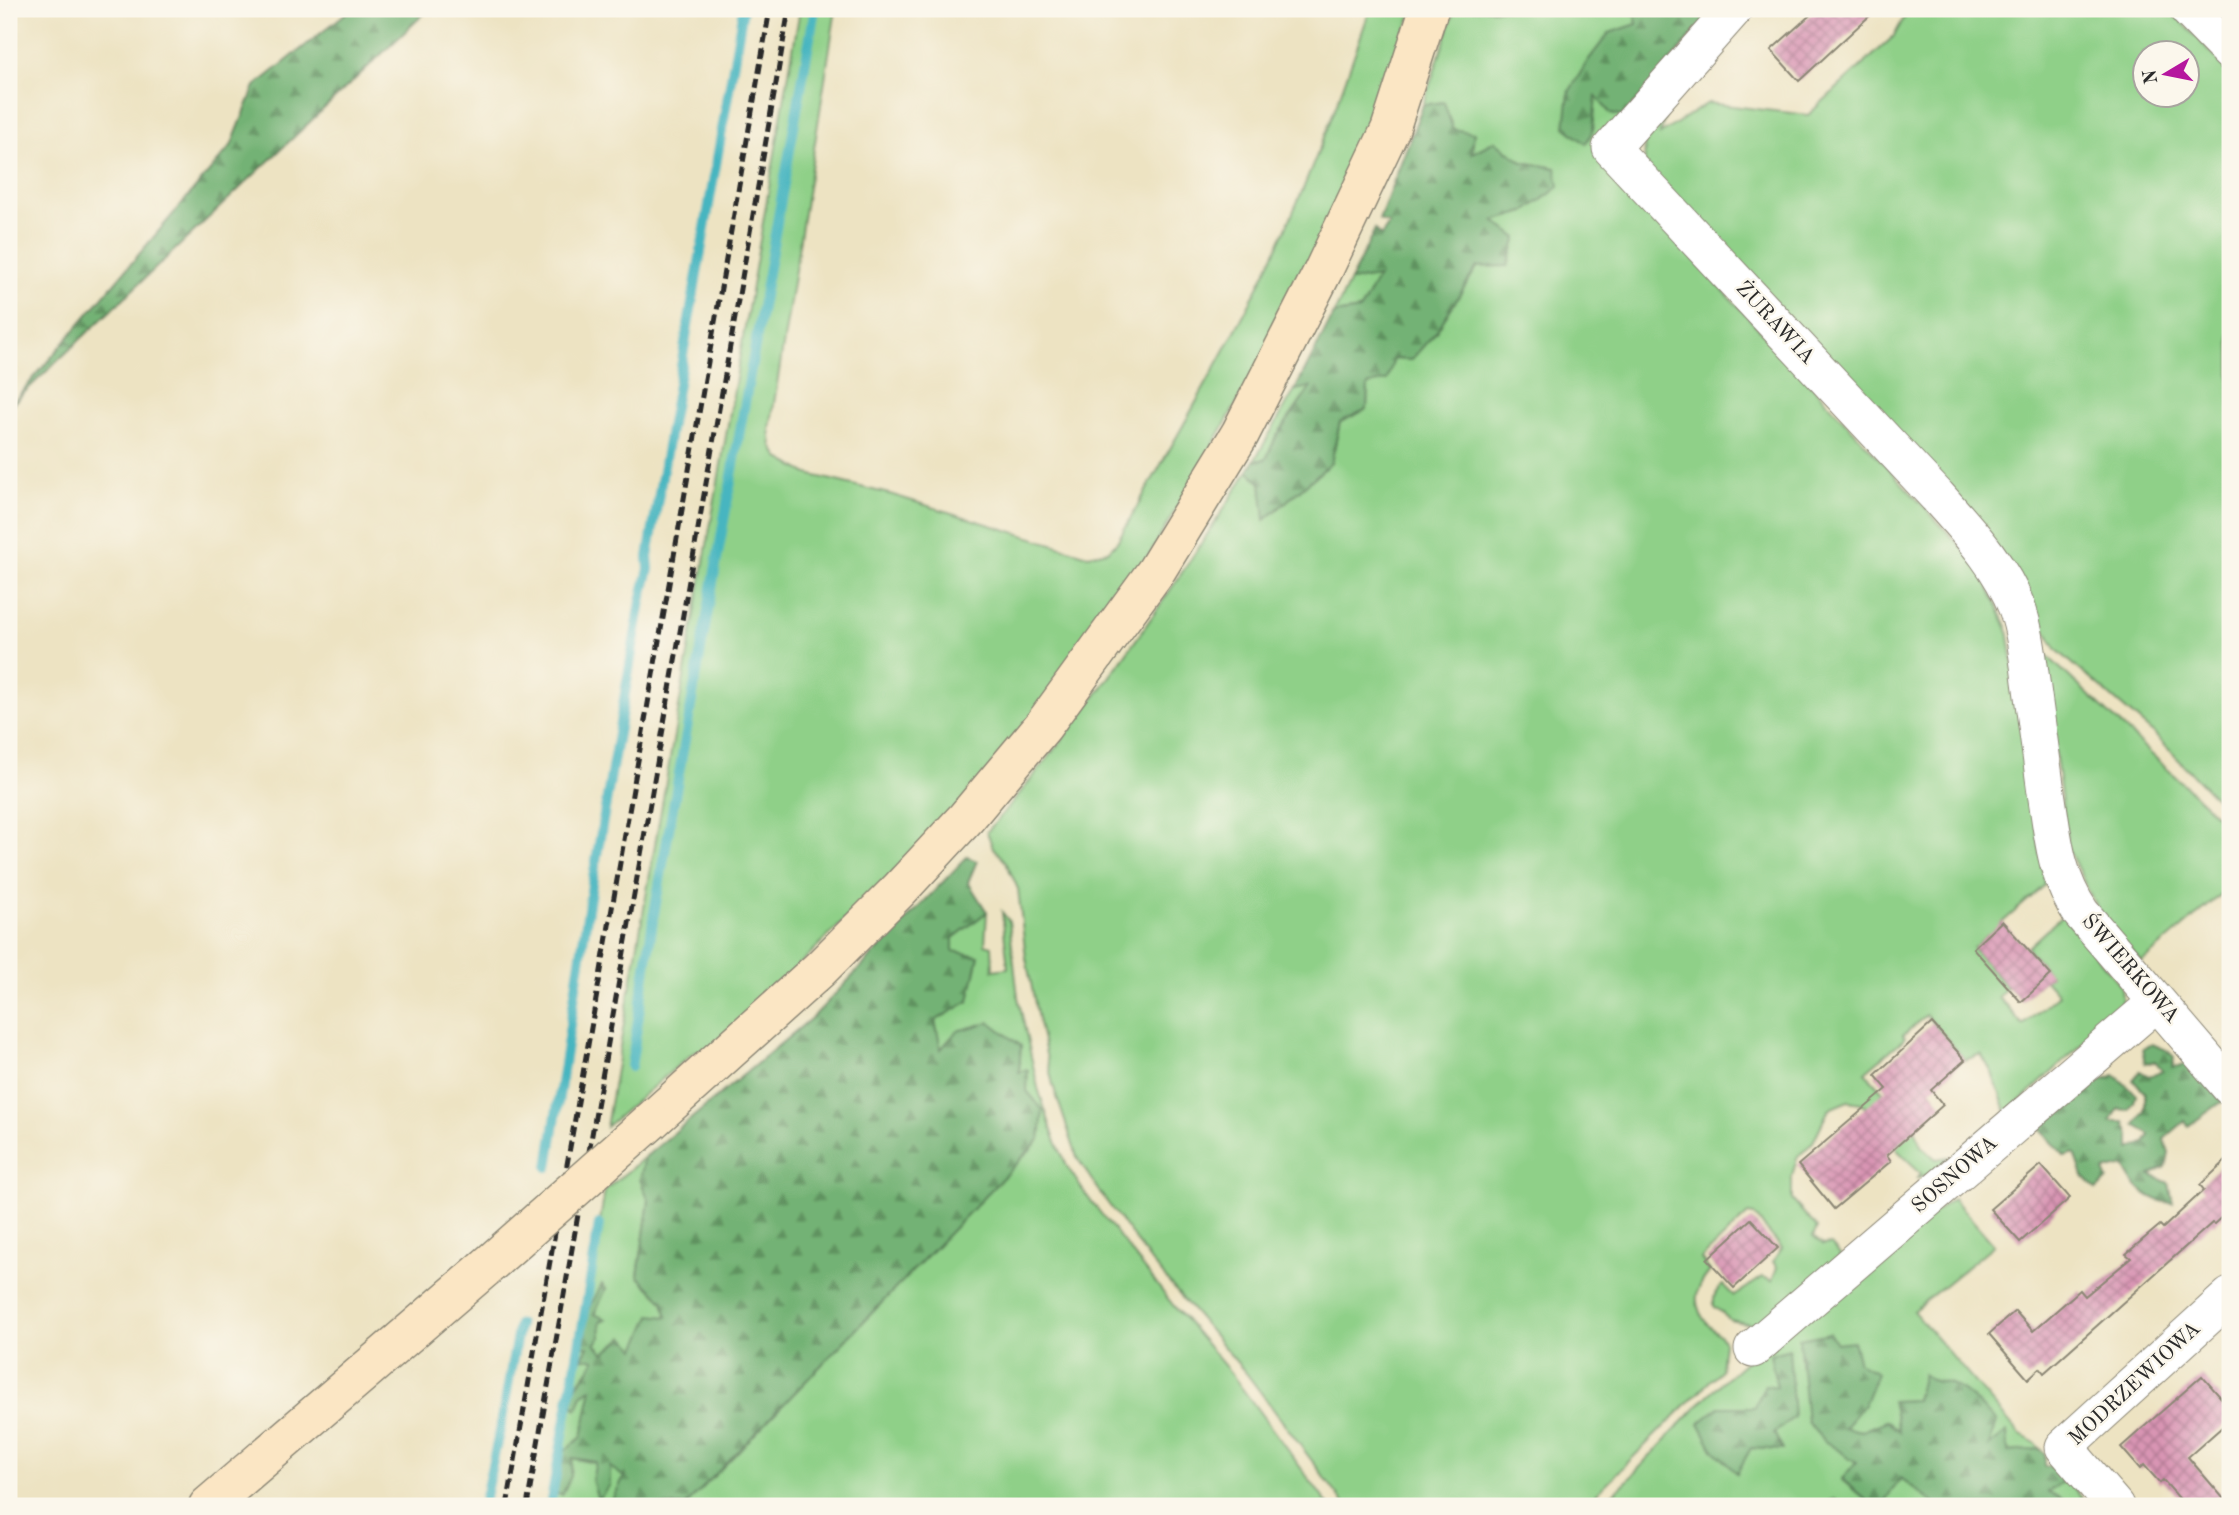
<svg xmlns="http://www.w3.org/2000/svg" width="2239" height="1515" font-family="'Old Standard TT',serif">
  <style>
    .green { fill: #8fd088; stroke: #5d7e5a; stroke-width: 2; fill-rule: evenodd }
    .forest { fill: url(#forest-firs); stroke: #4f6e50; stroke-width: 2 }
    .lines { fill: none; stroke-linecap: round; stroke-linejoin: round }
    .stream { stroke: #47b5c0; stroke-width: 10 }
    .building { fill: url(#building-cross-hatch) }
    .minor-casing { stroke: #8c8776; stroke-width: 39 }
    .secondary-casing { stroke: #8c8776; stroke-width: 41 }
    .minor { stroke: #fff; stroke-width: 37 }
    .secondary { stroke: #fbe6c4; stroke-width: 38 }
    .rail { stroke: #2b2b2b; stroke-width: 5; stroke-dasharray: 10 5; stroke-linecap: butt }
    .secondary-bridge-casing { stroke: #8c8776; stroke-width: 41; stroke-linecap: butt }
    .secondary-bridge { stroke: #fbe6c4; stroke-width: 38 }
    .labels { text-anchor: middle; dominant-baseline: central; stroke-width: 5; stroke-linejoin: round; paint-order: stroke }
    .street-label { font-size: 21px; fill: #2b2b2b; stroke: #fbf7ec }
  </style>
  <defs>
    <pattern id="forest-firs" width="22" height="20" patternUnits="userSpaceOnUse" patternTransform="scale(1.75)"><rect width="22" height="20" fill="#73b274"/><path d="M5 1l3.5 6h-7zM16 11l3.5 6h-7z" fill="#5f915f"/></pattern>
    <pattern id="building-cross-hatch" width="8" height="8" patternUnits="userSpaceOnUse" patternTransform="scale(1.75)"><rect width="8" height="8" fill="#d995b4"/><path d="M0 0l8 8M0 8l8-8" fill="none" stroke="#b07a93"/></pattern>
  </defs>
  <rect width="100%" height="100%" fill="#fbf7ec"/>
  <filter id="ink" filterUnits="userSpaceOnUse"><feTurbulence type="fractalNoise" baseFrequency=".0143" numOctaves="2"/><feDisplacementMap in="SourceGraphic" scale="14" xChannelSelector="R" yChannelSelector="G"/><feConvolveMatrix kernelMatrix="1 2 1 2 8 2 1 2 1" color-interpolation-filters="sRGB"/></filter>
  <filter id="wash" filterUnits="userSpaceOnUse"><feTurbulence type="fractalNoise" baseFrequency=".00686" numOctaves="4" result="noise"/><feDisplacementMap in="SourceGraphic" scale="28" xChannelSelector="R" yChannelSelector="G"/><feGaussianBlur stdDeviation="1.57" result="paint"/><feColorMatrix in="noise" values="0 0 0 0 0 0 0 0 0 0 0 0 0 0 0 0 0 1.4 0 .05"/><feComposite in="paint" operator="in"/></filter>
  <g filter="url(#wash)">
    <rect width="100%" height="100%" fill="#ede3c2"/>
    <path class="green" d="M800 9H836L770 429 772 446 779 458 808 474 893 495 1088 555 1108 551 1117 542C1166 455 1217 369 1261 281 1305 193 1339 102 1370 9H1413L1387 89 1293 306 1150 554 1036 715 945 822 711 1051 694 1052 606 1127Z
      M1455 9H1624L1635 15 1638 24 1609 33 1587 62 1593 130 1595 95 1611 114 1624 117 1594 151 1979 566 2008 629 2045 885 1973 948 2007 987 1998 997 2023 1025 2058 995 2045 980 2050 975 2027 948 2063 915 2121 986 2122 998 2120 1010 2007 1113 1992 1073 1981 1054 1965 1060 1926 1015 1903 1035 1905 1038 1865 1072 1915 1128 1921 1146 1936 1159 1948 1157 1933 1174 1918 1177 1921 1173 1892 1145 1886 1126 1861 1103 1848 1101 1829 1109 1813 1142 1797 1158 1792 1176V1200L1817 1228 1813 1237 1823 1245 1831 1244 1842 1257 1756 1325 1730 1320 1714 1306C1713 1296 1715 1291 1723 1285L1734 1296 1763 1277 1772 1281 1777 1267 1773 1262 1782 1248 1754 1215 1748 1214 1701 1259 1710 1271C1694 1290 1691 1305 1709 1326 1715 1331 1721 1335 1724 1342L1721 1370 1584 1506H1346L1246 1373 1154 1265 1098 1190 1077 1157 1053 1085 1038 1019 1026 958 1018 889 1006 862 993 848 987 832C1085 719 1168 597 1248 471L1261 482 1266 519 1331 463 1340 422 1367 409 1368 385 1394 359 1411 360 1436 332 1477 267 1493 221 1525 212 1556 168 1522 162 1495 141 1472 154 1453 129 1443 102 1423 105Z
      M1909 9H2170L2230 73V813L2154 734 2057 650 1987 532 1645 168 1644 134 1668 106 1660 134 1708 103 1808 115 1894 36ZM2144 52H2186V94H2144Z
      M1378 277 1360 310 1334 314 1350 281Z
      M1312 386 1276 437 1266 460 1254 461 1295 390Z
      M2042 651 2230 828V887L2142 962 2104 923 2068 849Z
      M987 912 985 944 992 946 993 970 1008 968 1002 912 1009 921 1018 997 1038 1088 1054 1137 1067 1166 1084 1192 1173 1305 1230 1372 1329 1506H685L1040 1139 1042 1110 1027 1091V1071L1018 1073 941 1050 935 1021 969 1001 953 951V938Z
      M645 1157 640 1179 649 1201 638 1276 663 1301 667 1317 636 1349 604 1353 595 1344 601 1337 600 1322 605 1320 594 1314 606 1289 602 1285 583 1346H589L582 1358H595C590 1372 580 1379 572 1392L605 1190Z
      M1953 1198 1994 1245 1913 1311 2019 1434 2035 1443 2040 1449 2008 1452 2007 1433 1988 1447 1994 1432 1923 1375 1916 1400 1900 1432 1886 1421 1862 1431 1843 1428 1864 1405 1823 1440 1857 1462 1842 1480 1873 1506H1844L1834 1499 1819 1506H1599L1627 1481 1707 1396 1754 1354ZM1765 1385 1778 1388 1774 1433 1782 1450 1751 1448 1719 1407H1755Z
      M593 1387 582 1437 559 1455 569 1402 577 1409 582 1395Z
      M571 1458 610 1466 624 1477 609 1506H550L553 1493 562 1495Z
      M1901 1478 1937 1506H1881Z
      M2066 1479 2089 1506H2065L2062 1500 2048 1491Z"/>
    <path class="forest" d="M351 9H429L10 406 231 146 255 86Z
      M1624 9H1714L1624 117 1611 114 1596 96 1593 130 1586 144 1565 127 1569 92 1587 62 1609 33 1637 24 1635 15Z
      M1444 102 1453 129 1474 133 1472 153 1495 141 1522 162 1556 168 1559 187 1525 212 1494 221 1517 238 1508 266 1477 267 1436 332 1411 360 1394 359 1387 380 1368 385 1367 409 1340 422 1331 463 1265 520 1261 483 1248 471 1254 461 1266 459 1276 437 1311 387 1295 390 1334 314 1360 310 1378 277 1350 281 1375 229 1381 236 1389 224 1379 220 1423 105Z
      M967 857 977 861 968 882 987 912 953 938V951L979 956 969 1001 935 1021 941 1049 957 1031 990 1022 1021 1046 1019 1072 1028 1070 1027 1091 1043 1110 1040 1139 685 1506H609L624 1477 610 1467V1485L598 1500 592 1480 596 1462 572 1458 571 1476 562 1495 553 1493 559 1455 582 1437 592 1388 582 1395 577 1409 569 1402C574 1383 589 1376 595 1359H582L588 1346H583L584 1319 602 1284 606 1289 594 1314 606 1319 600 1322 601 1337 595 1344 604 1353 624 1337 636 1349 651 1315 667 1317 663 1301 638 1276 649 1201 640 1179 645 1157 815 1015Z
      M2152 1044 2167 1050 2174 1057 2172 1067 2185 1065 2223 1101 2188 1126 2185 1121 2164 1139 2169 1152 2166 1167 2150 1175 2169 1183 2173 1203C2151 1202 2131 1186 2125 1166L2104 1171 2108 1180 2096 1190 2083 1176 2075 1153 2065 1156 2041 1130 2042 1120 2076 1077C2090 1079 2102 1082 2115 1075L2136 1094 2134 1102 2128 1110 2118 1109 2111 1122H2125L2130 1135V1149L2145 1143 2150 1135 2135 1125 2145 1110V1092L2133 1080 2140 1071 2149 1076 2163 1071 2155 1061 2145 1063 2142 1049Z
      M1829 1333 1836 1343 1853 1341 1859 1363 1877 1373 1864 1405 1844 1428 1862 1431 1886 1421 1899 1431 1892 1401 1916 1400 1923 1374C1937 1386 1941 1379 1953 1385 1969 1393 1983 1409 1996 1421L1989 1446 2007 1432 2008 1452 2040 1449 2045 1454V1466L2052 1465 2066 1479 2048 1492 2063 1500 2065 1506H1937L1901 1478 1881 1506H1873L1842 1479 1856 1462 1823 1440 1807 1422 1799 1339Z
      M1789 1349 1794 1417 1774 1433 1783 1450 1751 1448 1737 1473 1713 1449 1699 1423 1719 1407H1755L1765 1385 1777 1387 1770 1355Z"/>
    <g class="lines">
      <path class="stream" d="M631 1067 654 914 815 9
        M548 1167 592 884 641 601 649 569 648 557 743 9
        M483 1506 502 1420 519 1324
        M550 1506C567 1412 585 1319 599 1224"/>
    </g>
    <g id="blocks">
      <path class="building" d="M1817 9H1877L1799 81 1771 50Z
        M2002 921 2051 975 2021 1002 1973 948Z
        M1932 1023 1965 1060 1931 1090 1943 1105 1887 1155 1891 1161 1834 1209 1798 1165 1887 1089 1875 1075Z
        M2230 1157V1220L2225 1214 2214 1224 2212 1223 2044 1373 2040 1368 2028 1379 1989 1334 2015 1311 2033 1331 2080 1290 2085 1296 2131 1258 2126 1254 2160 1225 2163 1228 2204 1190 2200 1185Z
        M2041 1165 2070 1198 2020 1242 1990 1209Z
        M1751 1219 1778 1248 1734 1288 1707 1259Z
        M2202 1376 2230 1408V1420L2188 1457 2230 1506H2186L2163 1480 2160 1483 2144 1465 2140 1469 2121 1447Z"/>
    </g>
  </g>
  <g filter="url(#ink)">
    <use href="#blocks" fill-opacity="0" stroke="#8c8776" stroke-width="2"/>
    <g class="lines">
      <defs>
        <path id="minor" d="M1734 9 1611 148 1937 496C1967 530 2000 564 2017 608 2025 630 2028 657 2031 681 2036 718 2041 755 2046 792 2053 836 2055 875 2081 913L2230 1087
          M2188 9 2230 52
          M1753 1349 2157 1002
          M2115 1506 2064 1447 2230 1296"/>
        <path id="secondary" d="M651 1121 819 970 900 889 966 818 1043 726 1156 571 1240 434 1323 271 1390 130 1429 9
          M208 1506 484 1269"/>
      </defs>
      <use href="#minor" class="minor-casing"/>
      <use href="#secondary" class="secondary-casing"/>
      <use href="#minor" class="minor"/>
      <use href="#secondary" class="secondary"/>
      <path class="rail" d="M507 1506 770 9
        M527 1506 789 9"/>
      <defs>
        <path id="secondary-bridge" d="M484 1269 651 1121"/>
      </defs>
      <use href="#secondary-bridge" class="secondary-bridge-casing"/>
      <use href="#secondary-bridge" class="secondary-bridge"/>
    </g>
  </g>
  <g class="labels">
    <g class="street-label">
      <text transform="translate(1775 323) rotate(47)">ŻURAWIA</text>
      <text transform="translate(2130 969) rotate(49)">ŚWIERKOWA</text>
      <text transform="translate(1955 1175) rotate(-41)">SOSNOWA</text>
      <text transform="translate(2135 1384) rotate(-43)">MODRZEWIOWA</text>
    </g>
  </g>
  <rect width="2239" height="1515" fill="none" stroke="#fbf7ec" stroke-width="35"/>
  <g transform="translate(2166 74) rotate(260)"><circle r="33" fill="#fbf7ec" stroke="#a8a59f" stroke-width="2"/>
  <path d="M0-5L12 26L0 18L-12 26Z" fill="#b5179e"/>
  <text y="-10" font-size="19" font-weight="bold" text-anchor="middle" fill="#2b2b2b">N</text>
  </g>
</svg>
